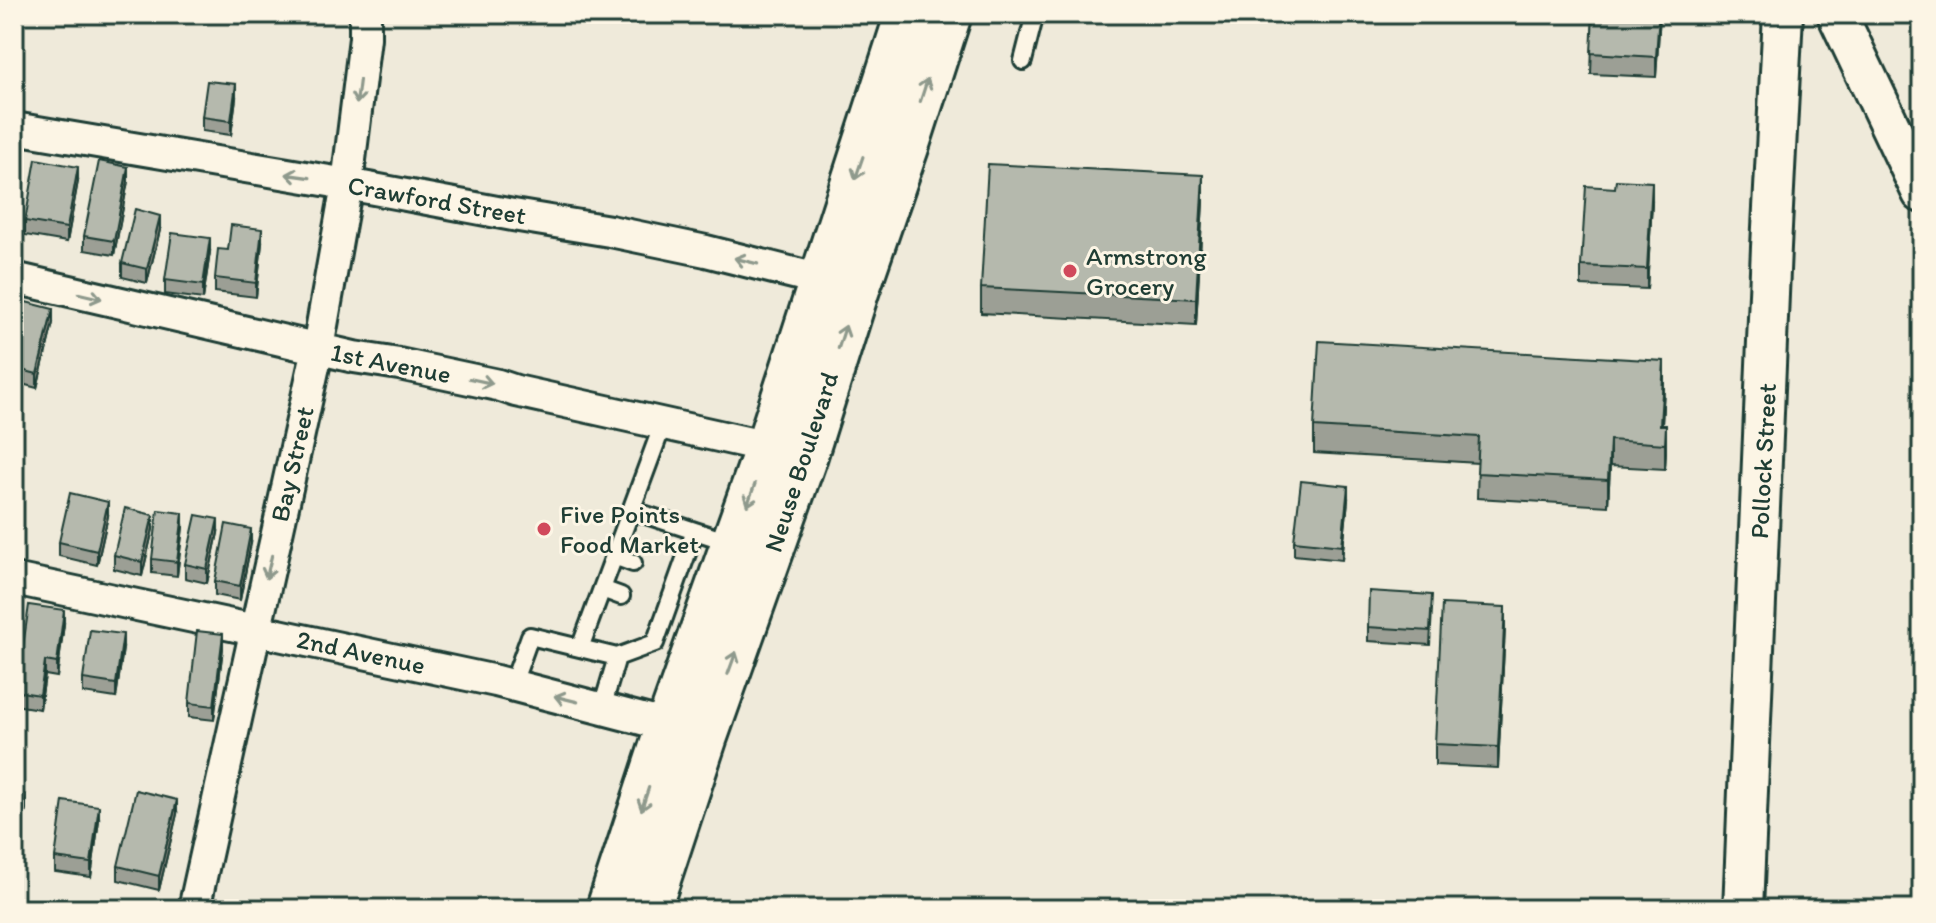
<svg xmlns="http://www.w3.org/2000/svg" width="1936" height="923" font-family="Itim,sans-serif">
  <style>
    .lines { fill: none; stroke-linecap: round; stroke-linejoin: round }
    .service-casing { stroke: #1f3d34; stroke-width: 22 }
    .minor-casing { stroke: #1f3d34; stroke-width: 36 }
    .tertiary-casing { stroke: #1f3d34; stroke-width: 44 }
    .primary-casing { stroke: #1f3d34; stroke-width: 50 }
    .service { stroke: #fcf5e5; stroke-width: 16 }
    .minor { stroke: #fcf5e5; stroke-width: 30 }
    .tertiary { stroke: #fcf5e5; stroke-width: 38 }
    .primary { stroke: #fcf5e5; stroke-width: 44 }
    .wall { fill: #9c9f95; stroke: #1f3d34; stroke-width: 2 }
    .shaded-wall { fill: #7f8279; stroke: #1f3d34; stroke-width: 2 }
    .building { fill: #b5b9ad; stroke: #1f3d34; stroke-width: 2 }
    .oneway { stroke: #8e998c }
    .poi-dot { fill: #d1495b; stroke: #fcf5e5; stroke-width: 3 }
    .labels { text-anchor: middle; dominant-baseline: central; stroke-width: 6; stroke-linejoin: round; paint-order: stroke }
    .street-label { font-size: 26px; fill: #1f3d34; stroke: #fcf5e5 }
    .poi-label { font-size: 26px; fill: #1f3d34; stroke: #fcf5e5; text-anchor: start }
  </style>
  <rect width="100%" height="100%" fill="#efeada"/>
  <filter id="ink" filterUnits="userSpaceOnUse"><feTurbulence type="fractalNoise" baseFrequency=".0125" numOctaves="2"/><feDisplacementMap in="SourceGraphic" scale="16" xChannelSelector="R" yChannelSelector="G"/><feConvolveMatrix kernelMatrix="1 2 1 2 8 2 1 2 1" color-interpolation-filters="sRGB"/></filter>
  <g filter="url(#ink)">
    <g class="lines">
      <defs>
        <path id="service" d="M1023 61 1035 14
          M631 510 695 531
          M614 556 633 563
          M602 589 621 596
          M580 648 663 424
          M617 657 655 643 695 531 732 543
          M512 686 530 636 617 657 602 708"/>
        <path id="minor" d="M14 128 347 184 513 215 610 231 706 251 841 285
          M14 278 354 357 399 364 498 385 516 391 768 447
          M14 579 496 681 684 730
          M194 909 318 348 347 184 365 38V14"/>
        <path id="tertiary" d="M1837 14 1922 193
          M1743 909 1771 247 1783 14"/>
        <path id="primary" d="M609 909 669 725 768 447 908 14
          M648 909 705 736 804 458 857 289 906 147 949 14"/>
      </defs>
      <use href="#service" class="service-casing"/>
      <use href="#minor" class="minor-casing"/>
      <use href="#tertiary" class="tertiary-casing"/>
      <use href="#primary" class="primary-casing"/>
      <use href="#service" class="service"/>
      <use href="#minor" class="minor"/>
      <use href="#tertiary" class="tertiary"/>
      <use href="#primary" class="primary"/>
    </g>
    <path class="wall" d="M1593 14H1660L1656 77 1591 74Z
      M1922 97V118L1919 112V98Z
      M236 98 231 135 202 131V117Z
      M78 181 67 242 25 235V221Z
      M128 181 114 255 84 250V236Z
      M1203 201 1196 325 981 313V288Z
      M1652 202 1647 289 1581 286V266Z
      M160 230 147 283 122 277V263Z
      M262 243 256 297 215 292V278Z
      M210 252 203 299 165 294V280Z
      M14 313 53 323 37 388 14 382Z
      M1664 387 1662 425 1666 451 1665 469 1610 466 1608 506 1477 498 1478 463 1314 453V427Z
      M1348 500 1342 560 1294 555V541Z
      M108 516 97 565 59 556V542Z
      M183 527 177 576 152 573V559Z
      M153 529 142 576 114 569V555Z
      M218 533 207 583 185 578V564Z
      M251 543 240 600 215 595V581Z
      M1432 609 1430 645 1368 641V627Z
      M64 624 57 677 45 675 40 709 14 705V651L22 653Z
      M1505 627 1498 768 1435 765V744Z
      M123 648 116 698 83 693V679Z
      M223 648 214 720 189 717V703Z
      M14 792 26 809 16 862 14 861Z
      M177 814 159 890 118 880V866Z
      M99 820 91 877 55 872V858Z"/>
    <path class="shaded-wall" d="M1659 14H1660L1656 77V57Z
      M236 84V98L231 135V121Z
      M78 167V181L67 242V228Z
      M128 167V181L114 255V241Z
      M1203 175V201L1196 325V299Z
      M1652 182V202L1647 289V269Z
      M160 216V230L147 283V269Z
      M262 229V243L256 297V283Z
      M210 238V252L203 299V285Z
      M53 309V323L37 388V374Z
      M1664 361V387L1661 443 1660 425Z
      M1666 425V451L1665 469V444Z
      M1610 440V466L1608 506V480Z
      M1348 486V500L1342 560V546Z
      M108 502V516L97 565V551Z
      M183 513V527L177 576V562Z
      M153 515V529L142 576V562Z
      M218 519V533L207 583V569Z
      M251 529V543L240 600V586Z
      M1505 607V627L1498 768V747Z
      M64 610V624L57 677V663Z
      M123 634V648L116 698V684Z
      M223 634V648L214 720V706Z
      M45 661V675L40 709V695Z
      M26 794V809L16 862V848Z
      M177 800V814L159 890V876Z
      M99 806V820L91 877V863Z"/>
    <path class="building" d="M1593 14H1659L1656 57 1591 53Z
      M207 81 236 84 231 121 202 117Z
      M36 159 78 167 67 228 25 221Z
      M99 161 128 167 114 241 84 236Z
      M988 164 1203 175 1196 299 981 288Z
      M1616 180 1652 182 1647 269 1581 266 1586 186 1615 188Z
      M135 209 160 216 147 269 122 263Z
      M231 225 262 229 256 283 215 278 218 249 228 250Z
      M172 233 210 238 203 285 165 280Z
      M18 300 53 309 37 374 14 368V313Z
      M1319 341 1664 361 1660 425H1666L1665 444 1610 440 1608 480 1477 473 1479 437 1314 427Z
      M1301 481 1348 486 1342 546 1294 541Z
      M70 493 108 502 97 551 59 542Z
      M125 508 153 515 142 562 114 555Z
      M158 510 183 513 177 562 152 559Z
      M196 515 218 519 207 569 185 564Z
      M226 524 251 529 240 586 215 581Z
      M1369 591 1432 595 1430 631 1368 627Z
      M1442 604 1505 607 1498 747 1435 744Z
      M29 605 64 610 57 663 45 661 40 695 14 691V651L22 653Z
      M90 630 123 634 116 684 83 679Z
      M197 631 223 634 214 706 189 703Z
      M136 790 177 800 159 876 118 866Z
      M14 792 26 794 16 848 14 847Z
      M63 801 99 806 91 863 55 858Z"/>
    <defs><path id="oneway-shaft" d="M-6 0H5M1.5-3L5.5 0L1.5 3" fill="none" stroke-width="1.6" stroke-linecap="round" stroke-linejoin="round" transform="scale(2)"/></defs>
    <g class="oneway">
      <use href="#oneway-shaft" transform="translate(924 90) rotate(-72)"/>
      <use href="#oneway-shaft" transform="translate(358 92) rotate(97)"/>
      <use href="#oneway-shaft" transform="translate(859 168) rotate(109)"/>
      <use href="#oneway-shaft" transform="translate(298 176) rotate(-172)"/>
      <use href="#oneway-shaft" transform="translate(746 261) rotate(-166)"/>
      <use href="#oneway-shaft" transform="translate(90 296) rotate(13)"/>
      <use href="#oneway-shaft" transform="translate(842 337) rotate(-72)"/>
      <use href="#oneway-shaft" transform="translate(481 381) rotate(12)"/>
      <use href="#oneway-shaft" transform="translate(751 495) rotate(110)"/>
      <use href="#oneway-shaft" transform="translate(269 567) rotate(103)"/>
      <use href="#oneway-shaft" transform="translate(732 663) rotate(-70)"/>
      <use href="#oneway-shaft" transform="translate(566 699) rotate(-166)"/>
      <use href="#oneway-shaft" transform="translate(645 799) rotate(108)"/>
    </g>
  </g>
  <g class="poi-dot">
    <circle cx="1070" cy="271" r="8"/>
    <circle cx="544" cy="529" r="8"/>
  </g>
  <g class="labels">
    <g class="street-label">
      <text transform="translate(437 200) rotate(10)">Crawford Street</text>
      <text transform="translate(391 363) rotate(11)">1st Avenue</text>
      <text transform="translate(1763 461) rotate(-87)">Pollock Street</text>
      <text transform="translate(801 462) rotate(-72)">Neuse Boulevard</text>
      <text transform="translate(292 464) rotate(-77)">Bay Street</text>
      <text transform="translate(361 652) rotate(12)">2nd Avenue</text>
    </g>
    <g class="poi-label">
      <text x="1086" y="256">Armstrong<tspan x="1086" dy="30">Grocery</tspan></text>
      <text x="560" y="514">Five Points<tspan x="560" dy="30">Food Market</tspan></text>
    </g>
  </g>
  <rect width="1936" height="923" fill="none" stroke="#fcf5e5" stroke-width="48"/>
  <rect x="24" y="24" width="1888" height="875" fill="none" stroke="#1f3d34" stroke-width="3" filter="url(#ink)"/>
</svg>
